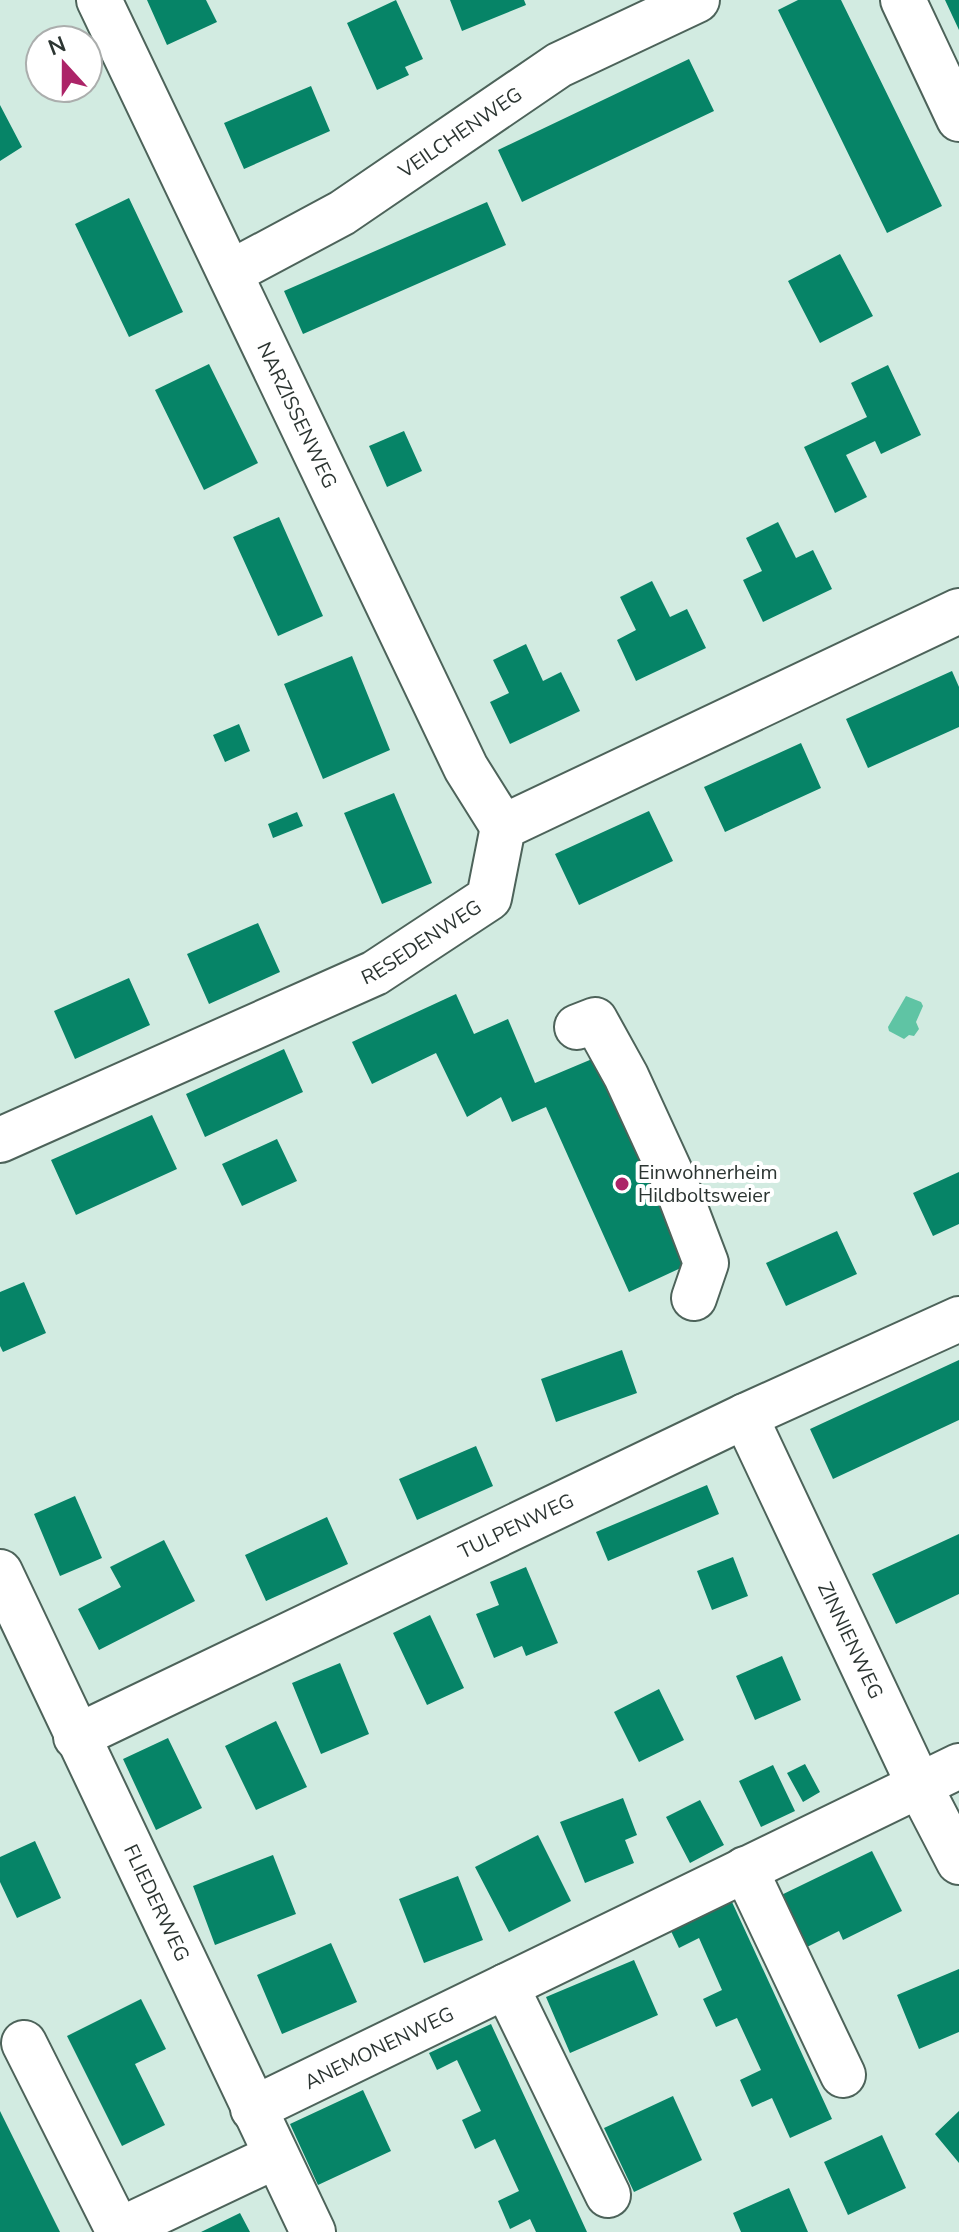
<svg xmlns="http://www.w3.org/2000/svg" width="959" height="2232" font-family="'Nunito Sans',sans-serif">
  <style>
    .water { fill: #5fc4a4 }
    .building { fill: #068467 }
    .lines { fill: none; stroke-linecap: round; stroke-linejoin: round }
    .minor-casing { stroke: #4d635a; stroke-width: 48 }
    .minor { stroke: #fff; stroke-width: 44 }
    .poi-dot { fill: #ac2468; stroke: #fff; stroke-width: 3 }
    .labels { text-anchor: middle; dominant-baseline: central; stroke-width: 8; stroke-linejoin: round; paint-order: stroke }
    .street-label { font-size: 20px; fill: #2c3532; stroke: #fff }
    .poi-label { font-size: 20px; fill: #2c3532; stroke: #fff; text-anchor: start }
  </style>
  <rect width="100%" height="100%" fill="#d2ebe1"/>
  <path class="water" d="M906 996 921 1002 923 1006 916 1022 919 1029 914 1036 909 1035 904 1039 889 1031 888 1027Z"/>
  <path class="building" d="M147 0H206L217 22 167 45Z
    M396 0 423 59 405 67 409 75 377 90 347 23Z
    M450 0H524L526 5 462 31Z
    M798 0H841L942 206 887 233 778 10Z
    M945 0H959V30Z
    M689 59 714 111 522 202 498 150Z
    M311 86 330 131 244 169 224 123Z
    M0 105 22 147 0 161Z
    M129 198 183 312 129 337 75 224Z
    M487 202 506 245 303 334 284 291Z
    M840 254 873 316 820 343 788 281Z
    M209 364 258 463 204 490 155 390Z
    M888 365 921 435 881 454 875 441 846 455 867 497 835 513 804 447 867 417 851 383Z
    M404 431 422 471 387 487 369 446Z
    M279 517 323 616 278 636 233 537Z
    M778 522 796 558 813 550 832 589 763 622 743 580 762 571 746 538Z
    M652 581 670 617 687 609 706 648 636 681 617 640 636 630 620 597Z
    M526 644 543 681 561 672 580 711 510 744 490 702 509 693 493 660Z
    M352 656 390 750 323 779 284 684Z
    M952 671 959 687V727L868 768 846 719Z
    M239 724 250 751 225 762 213 735Z
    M801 743 821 788 725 832 704 787Z
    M394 793 432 883 382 904 344 813Z
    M649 811 673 861 579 905 555 854Z
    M297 812 303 826 273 838 268 824Z
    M258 923 280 972 209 1004 187 954Z
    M129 978 150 1025 75 1059 54 1011Z
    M456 994 474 1034 508 1019 535 1083 604 1054 698 1260 629 1292 546 1107 512 1122 501 1097 467 1117 436 1053 372 1084 352 1042Z
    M284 1049 303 1092 205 1137 186 1094Z
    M152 1115 177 1169 76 1215 51 1160Z
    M277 1139 297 1181 242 1206 222 1164Z
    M959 1172V1224L933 1236 913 1193Z
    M837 1231 857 1274 786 1306 766 1263Z
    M24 1282 46 1333 3 1352 0 1346V1292Z
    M622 1350 637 1393 556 1422 541 1379Z
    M959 1360V1420L833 1479 810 1429Z
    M476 1446 493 1486 417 1520 399 1479Z
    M707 1485 719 1514 608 1561 596 1532Z
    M75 1496 102 1558 60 1576 34 1514Z
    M327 1517 348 1564 266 1601 245 1555Z
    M959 1534V1594L896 1624 872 1574Z
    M164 1540 195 1601 99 1650 78 1609 121 1587 110 1567Z
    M733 1557 748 1596 712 1610 697 1571Z
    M526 1567 558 1643 526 1656 522 1646 494 1658 476 1614 499 1605 490 1582Z
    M430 1615 464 1688 427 1705 393 1633Z
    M782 1656 801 1700 755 1720 736 1676Z
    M340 1663 369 1734 321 1754 292 1683Z
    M659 1689 684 1740 639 1762 614 1712Z
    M276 1721 307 1787 256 1810 225 1746Z
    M168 1738 202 1808 156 1830 123 1759Z
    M805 1764 820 1792 803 1802 787 1773Z
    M773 1765 795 1811 761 1827 739 1781Z
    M623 1798 637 1835 625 1840 634 1863 585 1883 560 1822Z
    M700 1800 724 1845 690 1863 666 1817Z
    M538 1835 571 1901 509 1932 475 1867Z
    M35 1841 61 1898 17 1918 0 1882V1857Z
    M872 1851 902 1911 843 1940 839 1931 799 1951 773 1899Z
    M273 1855 296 1914 215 1945 193 1886Z
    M458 1876 483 1940 424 1963 399 1899Z
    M732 1902 832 2119 790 2138 772 2098 752 2107 740 2080 761 2070 737 2018 716 2027 703 1999 722 1990 699 1938 679 1948 671 1931Z
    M331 1943 357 2002 282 2034 257 1975Z
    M634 1960 658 2015 570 2053 546 1997Z
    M959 1969V2032L919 2049 897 1995Z
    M141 1999 166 2049 135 2064 165 2125 122 2146 67 2036Z
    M491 2024 560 2173 587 2232H536L530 2219 510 2229 498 2201 519 2191 495 2139 475 2149 462 2120 481 2111 457 2060 437 2070 429 2053Z
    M363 2090 391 2151 318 2185 290 2124Z
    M673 2096 702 2160 634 2192 604 2128Z
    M0 2111 50 2212 60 2232H0Z
    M959 2111V2163L935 2134Z
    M882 2135 906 2188 848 2215 824 2162Z
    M789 2188 808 2232H741L733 2213Z
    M240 2213 250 2232H201Z"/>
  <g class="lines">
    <defs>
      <g id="minor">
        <path id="s1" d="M99 0 466 768 503 827"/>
        <path d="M903 0 959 119"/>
        <path id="s2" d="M230 273 342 213 559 65 697 0"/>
        <path d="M577 1027 595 1020 626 1076 677 1187 706 1263 694 1298"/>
        <path id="s3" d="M0 1140 375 973 489 898 503 827 959 611"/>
        <path id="s4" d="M745 1416 919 1785 959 1862"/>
        <path id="s5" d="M0 1572 313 2232"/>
        <path id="s6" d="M76 1737 745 1416 959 1319"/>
        <path d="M745 1869 843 2075"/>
        <path d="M506 1986 608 2195"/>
        <path d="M24 2043 119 2232"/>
        <path id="s7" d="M253 2109 959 1766"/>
        <path d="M120 2230 276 2156"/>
      </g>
    </defs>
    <use href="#minor" class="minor-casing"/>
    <use href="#minor" class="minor"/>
  </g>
  <circle class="poi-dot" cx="622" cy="1184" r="8"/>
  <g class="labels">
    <g class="street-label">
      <text stroke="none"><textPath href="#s2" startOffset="270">VEILCHENWEG</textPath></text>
      <text stroke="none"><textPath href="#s1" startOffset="460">NARZISSENWEG</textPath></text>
      <text stroke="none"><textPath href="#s3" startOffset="466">RESEDENWEG</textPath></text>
      <text stroke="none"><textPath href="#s6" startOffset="488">TULPENWEG</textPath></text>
      <text stroke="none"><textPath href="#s4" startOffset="248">ZINNIENWEG</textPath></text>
      <text stroke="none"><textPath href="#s5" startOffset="366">FLIEDERWEG</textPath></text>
      <text stroke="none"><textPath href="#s7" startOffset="140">ANEMONENWEG</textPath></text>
    </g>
    <g class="poi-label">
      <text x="638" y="1172">Einwohnerheim<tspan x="638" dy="23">Hildboltsweier</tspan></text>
    </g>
  </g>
  <g transform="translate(64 64) rotate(339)"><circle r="38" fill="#ffffff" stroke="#abaead" stroke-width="2"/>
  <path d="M0-6L14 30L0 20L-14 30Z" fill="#ac2468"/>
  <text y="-12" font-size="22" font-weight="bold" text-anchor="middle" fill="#2c3532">N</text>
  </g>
</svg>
